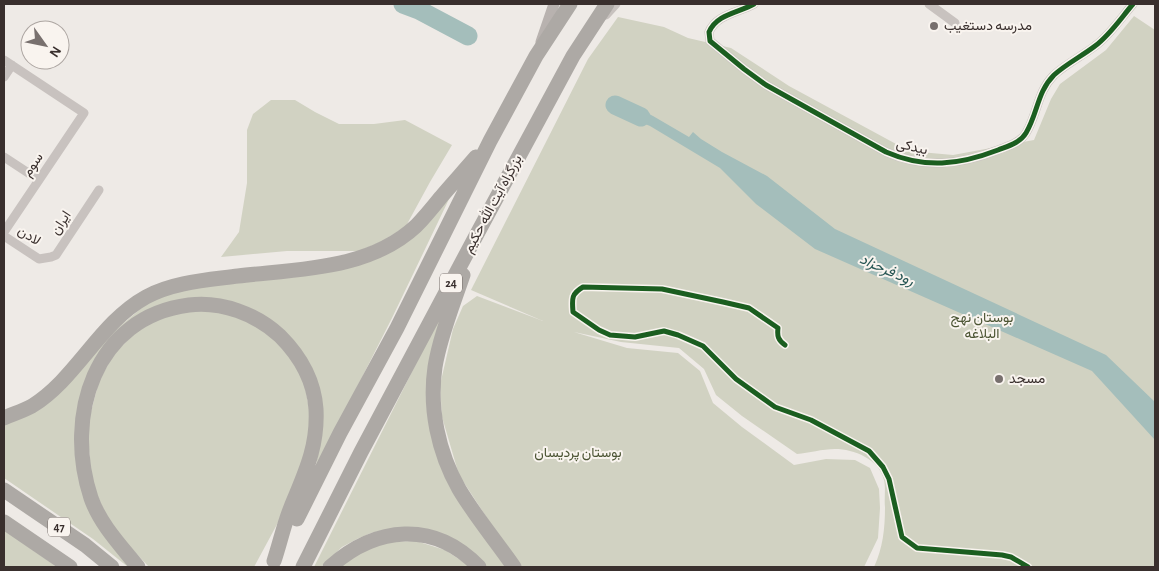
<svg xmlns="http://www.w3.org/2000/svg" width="1159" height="571" font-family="'Alegreya Sans',Vazirmatn,sans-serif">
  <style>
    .green { fill: #d1d2c2 }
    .water { fill: #a4bebb }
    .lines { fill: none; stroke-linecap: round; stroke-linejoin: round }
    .river { stroke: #a4bebb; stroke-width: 19 }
    .street { stroke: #c8c2bf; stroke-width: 9 }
    .secondary { stroke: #b8b2af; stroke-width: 11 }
    .highway { stroke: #ada9a5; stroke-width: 15 }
    .cycleway-casing { stroke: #f9f4ef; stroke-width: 8 }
    .cycleway { stroke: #1b5e20; stroke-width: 5 }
    .poi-dot { fill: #78706e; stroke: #f9f4ef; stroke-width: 2 }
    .labels { text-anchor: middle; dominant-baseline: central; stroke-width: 4; stroke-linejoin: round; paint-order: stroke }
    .shield { fill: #f9f4ef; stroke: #736a67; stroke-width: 1 }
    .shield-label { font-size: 12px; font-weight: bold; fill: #392f2d }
    .poi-label { font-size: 14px; fill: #392f2d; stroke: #f9f4ef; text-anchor: start }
    .street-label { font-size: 14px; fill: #392f2d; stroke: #f9f4ef }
    .park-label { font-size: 14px; fill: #4b5433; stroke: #f9f4ef }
    .water-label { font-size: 15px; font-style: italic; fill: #275654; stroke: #f9f4ef }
  </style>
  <rect width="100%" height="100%" fill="#eeeae6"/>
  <path class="green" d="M1134 16 1155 30V567H874C883 548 885 528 885 507 884 499 886 488 884 480 879 459 854 449 835 449 822 449 809 453 797 454L742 416 716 395 704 369 679 348 621 342 574 332 627 348 678 353 700 371 713 403 742 427 794 465 826 459 855 460 870 468 879 489 880 508 878 538 864 567H519L459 475 442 417 440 385 453 329 463 306 477 296 543 321 471 290 588 59 618 17 664 27 688 38 731 48 789 86 909 151 953 155 1034 140 1051 99 1060 84 1106 50Z
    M271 100H295L315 112 339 124H374L405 120 452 145 430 182 406 226 383 241 359 251H287L221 257 239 232 247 183V130L253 114Z
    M450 197 392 318 315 470 320 444 294 342 199 299 175 301 153 308 112 337 75 452 132 567H128L93 539 4 478V424L151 300 185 289 343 268Z
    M196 309 227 313 251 323 269 335 282 346 295 364 304 381 310 414 309 445 281 517 254 567H149L115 531 102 506 92 483 87 427 99 381 114 354 135 333 161 317Z
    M440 316 428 419 507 567H486L472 554 388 529 371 533 357 539 342 547 321 567H314Z
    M4 530 57 567H4Z
    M416 541 445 550 471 567H337L364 549 389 542Z"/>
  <path class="water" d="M620 99 653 116 689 137 693 132 701 139 722 152 767 176 835 229 1106 355 1155 402V440L1092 371 815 249 756 204 720 168 650 126 616 112Z"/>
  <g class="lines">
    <path class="river" d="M403 4 419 10 468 36
      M615 105 641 117"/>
    <path class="street" d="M754 4C738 13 717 14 709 32L710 41 744 69 766 85 886 152C925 169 959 165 998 150 1008 146 1020 143 1026 133 1038 113 1037 92 1054 75 1066 64 1082 56 1095 46 1110 35 1121 18 1133 4
      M929 4 955 23
      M606 15 616 4
      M4 60 84 113 4 232
      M4 77 12 65
      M4 157 39 180
      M4 236 39 259 51 257 56 255 99 190"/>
    <path class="secondary" d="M541 42 554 4"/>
    <path class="highway" d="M463 275C453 305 440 336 435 367 429 408 438 452 459 489 475 516 496 541 514 567
      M4 418C13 414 23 411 32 406 77 378 99 323 146 297 173 282 208 280 238 276 298 269 369 270 416 226 425 217 433 207 441 197 452 184 464 171 476 157
      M4 490 85 545 112 567
      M297 519 340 433 397 328 490 141 536 56 570 4
      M4 522 70 567
      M138 567C121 546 100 524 91 498 64 417 94 317 189 305 222 301 256 314 280 336 300 356 314 380 316 409 318 447 305 473 291 507 284 524 280 543 274 561
      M303 567 361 452 477 234 573 56 607 4
      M330 567C376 526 434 520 479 567"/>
    <defs>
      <path id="cycleway" d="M754 4C738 13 717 14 709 32L710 41 744 69 766 85 886 152C925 169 959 165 998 150 1008 146 1020 143 1026 133 1038 113 1037 92 1054 75 1066 64 1082 56 1095 46 1110 35 1121 18 1133 4
        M785 345C778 340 777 336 778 328L749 308 723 302 662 289 583 287C571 294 572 299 573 312L599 330 610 335 635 337 664 331 678 335 703 346 736 379 775 407 811 420 869 451 883 467 889 479 902 537 917 548 1002 555 1011 557 1028 567"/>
    </defs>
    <use href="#cycleway" class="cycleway-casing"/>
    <use href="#cycleway" class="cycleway"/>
  </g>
  <g class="poi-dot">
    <circle cx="934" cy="26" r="5"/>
    <circle cx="999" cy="379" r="5"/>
  </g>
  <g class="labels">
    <g class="shield">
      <rect x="440" y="273.5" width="22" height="19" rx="4"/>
      <rect x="48" y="517.5" width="22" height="19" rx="4"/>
    </g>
    <g class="shield-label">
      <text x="451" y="283">24</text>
      <text x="59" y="527">47</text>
    </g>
    <g class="poi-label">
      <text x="944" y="26">مدرسه دستغیب</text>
      <text x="1009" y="379">مسجد</text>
    </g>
    <g class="street-label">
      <text transform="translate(912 147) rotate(13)">بیدکی</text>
      <text transform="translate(33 165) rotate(-56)">سوم</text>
      <text transform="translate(493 204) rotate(-62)">بزرگراه آیت الله حکیم</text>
      <text transform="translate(61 223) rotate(-57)">ایران</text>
      <text transform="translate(29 236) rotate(33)">لادن</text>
    </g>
    <g class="park-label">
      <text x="982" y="318">بوستان نهج<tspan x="982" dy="16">البلاغه</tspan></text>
      <text x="578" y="453">بوستان پردیسان</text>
    </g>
    <g class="water-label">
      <text transform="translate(887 270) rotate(24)">رود فرحزاد</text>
    </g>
  </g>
  <rect width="1159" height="571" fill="none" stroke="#392f2d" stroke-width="10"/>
  <g transform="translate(45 45) rotate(123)"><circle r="24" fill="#f9f4ef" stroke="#aca5a1"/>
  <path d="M0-4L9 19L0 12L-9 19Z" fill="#78706e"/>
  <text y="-8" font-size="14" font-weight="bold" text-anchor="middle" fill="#392f2d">N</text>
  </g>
</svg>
